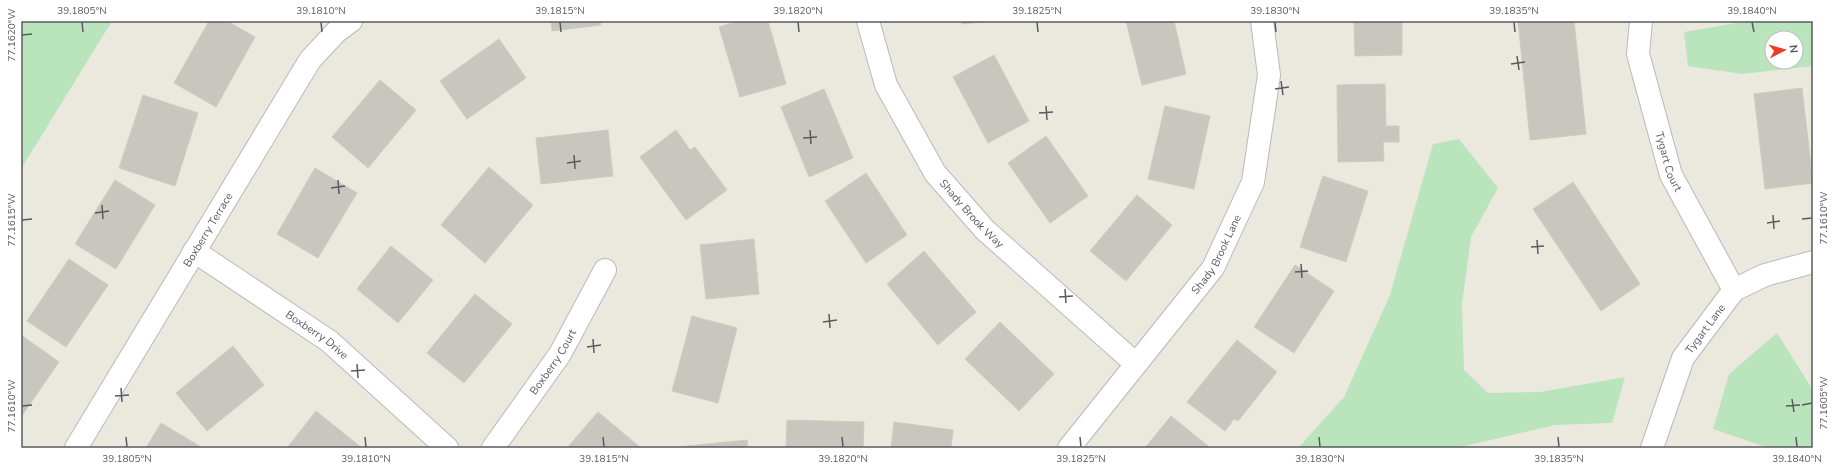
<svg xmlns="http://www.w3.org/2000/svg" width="1834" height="469" font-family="'Nunito Sans',sans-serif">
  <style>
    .green { fill: #bae4bc; fill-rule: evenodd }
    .building { fill: #c8c6be; stroke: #d0cbbd }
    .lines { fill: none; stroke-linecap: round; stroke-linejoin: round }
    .minor-casing { stroke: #b7b9be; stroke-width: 24 }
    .minor { stroke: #fff; stroke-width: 22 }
    .ticks { fill: none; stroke: #585b60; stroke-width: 1.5 }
    .labels { text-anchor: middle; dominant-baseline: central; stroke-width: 3; stroke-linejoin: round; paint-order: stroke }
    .street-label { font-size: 11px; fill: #585b60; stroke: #fff }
    .neatline { fill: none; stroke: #585b60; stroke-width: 1.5 }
    .ticks-label { font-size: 10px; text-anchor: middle; fill: #585b60 }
  </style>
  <rect width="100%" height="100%" fill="#ebe9de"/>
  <path class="green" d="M21 21H112L21 169Z
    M1748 21H1813V66L1742 74 1688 66 1684 32ZM1772 38H1796V62H1772Z
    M1459 139 1498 188 1471 237 1462 304 1464 370 1488 393 1540 392 1625 377 1612 423 1555 425 1456 448H1298L1344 397 1390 295 1433 144Z
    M1777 333 1813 390V448H1769L1713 429 1729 374Z"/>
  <path class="building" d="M209 21H227L255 37 216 107 174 83Z
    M551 21H600L601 25 552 31Z
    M739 21H768L786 84 740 97 719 27Z
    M961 21H992L962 24Z
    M1126 21H1174L1186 74 1142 85Z
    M1354 21H1402V55L1355 56Z
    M1518 21H1574L1586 134 1530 140Z
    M499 39 526 78 467 119 440 81Z
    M994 55 1029 121 988 143 953 77Z
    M380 80 416 110 368 168 332 137Z
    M1385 84 1386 126H1399V142H1383L1384 161 1338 162 1337 85Z
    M1802 88 1813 183 1765 189 1754 94Z
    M824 89 853 158 809 177 781 107Z
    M143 95 198 113 175 186 119 168Z
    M1165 106 1210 116 1194 189 1148 179Z
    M608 130 613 176 541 184 536 138Z
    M676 130 690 150 695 147 727 190 686 220 640 157Z
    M1046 136 1088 196 1050 223 1008 163Z
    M489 167 533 205 485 263 441 225Z
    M315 168 357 193 318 258 277 234Z
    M866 173 907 235 866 263 825 201Z
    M1323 176 1368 191 1346 262 1300 247Z
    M115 180 155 205 116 269 75 244Z
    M1573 182 1640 284 1601 311 1533 209Z
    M1137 195 1172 225 1126 281 1090 251Z
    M754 239 759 294 706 299 700 245Z
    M391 246 433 280 398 323 357 289Z
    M924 251 976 312 938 345 887 284Z
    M69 259 108 285 66 347 27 321Z
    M1295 265 1334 291 1294 353 1254 327Z
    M475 294 512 324 464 383 427 353Z
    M692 316 737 328 718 403 672 391Z
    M1000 322 1054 374 1019 411 965 359Z
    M21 335 59 362 21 417Z
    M1237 340 1277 372 1238 421 1234 419 1225 431 1187 402Z
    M233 346 264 385 207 431 176 393Z
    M316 411 362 448H287Z
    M598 412 641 448H567Z
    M1171 416 1208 446 1206 448H1145Z
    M787 420 864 422 863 448H786Z
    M894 422 953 430 951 448H891Z
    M161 423 201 447V448H146Z
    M747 440 748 448H677V447Z"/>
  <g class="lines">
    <defs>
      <g id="minor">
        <path id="s1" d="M868 21 886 85 935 173 985 230 1136 364"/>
        <path id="s2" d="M1641 21 1638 54 1671 175 1734 290"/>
        <path id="s3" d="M194 251 329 341 447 448"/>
        <path id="s4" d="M76 448 310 60 336 32 351 21"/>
        <path id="s5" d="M493 448 560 354 605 270"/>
        <path id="s6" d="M1069 448 1213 268 1253 182 1269 75 1262 21"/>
        <path id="s7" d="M1652 448 1683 358 1734 290 1765 275 1813 262"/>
      </g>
    </defs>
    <use href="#minor" class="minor-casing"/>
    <use href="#minor" class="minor"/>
  </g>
  <path class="ticks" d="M82 22 83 32M321 22 322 32M560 22 561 32M798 22 799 32M1037 22 1038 32M1275 22 1276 32M1514 22 1515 32M1752 22 1754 32M22 35 32 34M1517 56 1519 70M1511 64 1525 62M1281 81 1283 95M1275 89 1289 87M1046 106 1047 120M1039 113 1053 112M810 130 811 144M803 138 817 137M574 155 575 169M567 163 581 161M338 180 339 194M331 188 345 186M102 205 103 219M95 213 109 211M1773 215 1774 229M1802 219 1812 218M22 220 32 219M1767 223 1780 221M1537 240 1538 254M1531 247 1544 246M1301 264 1302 278M1295 272 1308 271M1065 289 1066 303M1059 297 1073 296M829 314 830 328M823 322 837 320M593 339 594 353M587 347 601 345M357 364 358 378M351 371 365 370M121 388 122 402M115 396 129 395M1792 399 1794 412M1802 405 1812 403M22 406 32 405M1786 406 1800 405M126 437 127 447M365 437 366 447M603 437 604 447M842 437 843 447M1080 437 1081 447M1319 437 1320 447M1558 437 1559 447M1796 437 1797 447"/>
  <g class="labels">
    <g class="street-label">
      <text stroke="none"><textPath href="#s2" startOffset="145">Tygart Court</textPath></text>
      <text stroke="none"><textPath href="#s1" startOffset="222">Shady Brook Way</textPath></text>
      <text stroke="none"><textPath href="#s4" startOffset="255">Boxberry Terrace</textPath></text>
      <text stroke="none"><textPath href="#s6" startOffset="244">Shady Brook Lane</textPath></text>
      <text stroke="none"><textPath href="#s7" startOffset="132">Tygart Lane</textPath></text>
      <text stroke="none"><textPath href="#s3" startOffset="149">Boxberry Drive</textPath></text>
      <text stroke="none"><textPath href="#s5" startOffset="105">Boxberry Court</textPath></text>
    </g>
  </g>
  <rect width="1834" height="469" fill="none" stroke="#ffffff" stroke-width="44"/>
  <g transform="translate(1784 50) rotate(84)"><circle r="19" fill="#ffffff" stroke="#bcbdbf"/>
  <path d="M0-3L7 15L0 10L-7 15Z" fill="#eb3f25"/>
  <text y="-6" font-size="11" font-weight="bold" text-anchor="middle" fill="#585b60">N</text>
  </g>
  <rect x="22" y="22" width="1790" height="425" class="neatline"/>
  <g class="ticks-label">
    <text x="82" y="14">39.1805°N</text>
    <text x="321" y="14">39.1810°N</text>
    <text x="560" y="14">39.1815°N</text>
    <text x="798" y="14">39.1820°N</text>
    <text x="1037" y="14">39.1825°N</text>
    <text x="1275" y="14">39.1830°N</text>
    <text x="1514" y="14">39.1835°N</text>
    <text x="1752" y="14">39.1840°N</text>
    <text transform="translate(11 35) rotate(-90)" y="4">77.1620°W</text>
    <text transform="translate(1823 218) rotate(-90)" y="4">77.1610°W</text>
    <text transform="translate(11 220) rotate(-90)" y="4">77.1615°W</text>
    <text transform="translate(1823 403) rotate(-90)" y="4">77.1605°W</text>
    <text transform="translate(11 406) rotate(-90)" y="4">77.1610°W</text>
    <text x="127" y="462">39.1805°N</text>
    <text x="366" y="462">39.1810°N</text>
    <text x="604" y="462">39.1815°N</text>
    <text x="843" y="462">39.1820°N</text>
    <text x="1081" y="462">39.1825°N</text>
    <text x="1320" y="462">39.1830°N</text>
    <text x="1559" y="462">39.1835°N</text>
    <text x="1797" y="462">39.1840°N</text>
  </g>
</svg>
